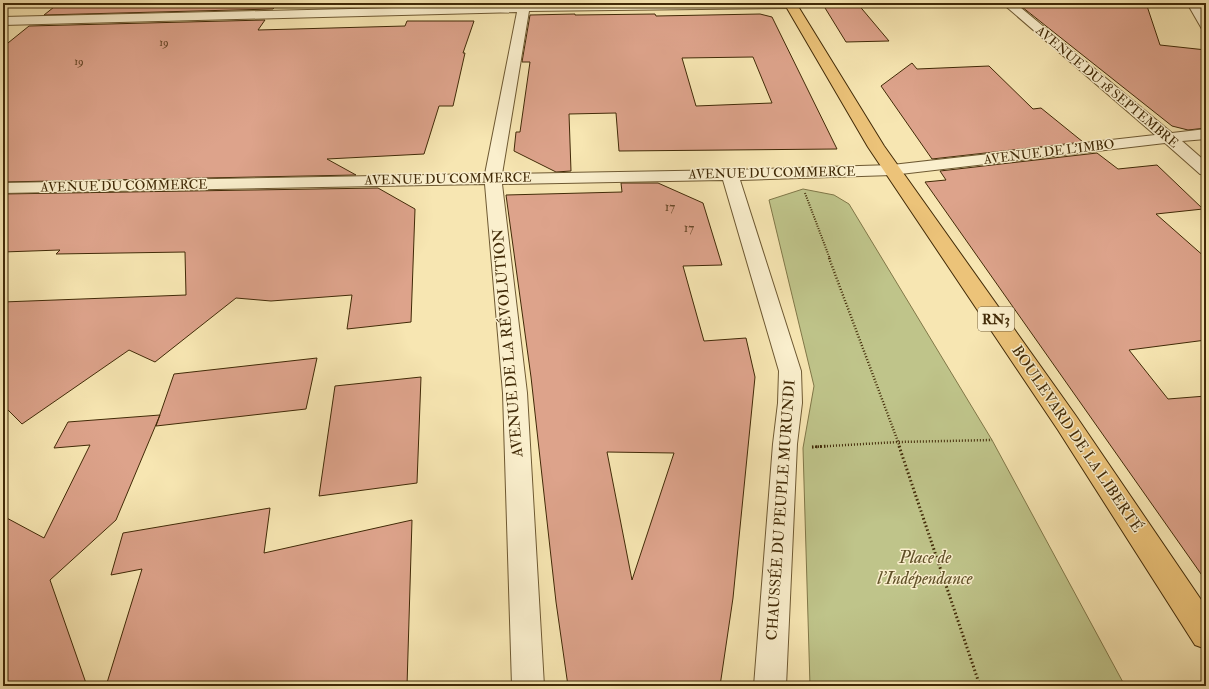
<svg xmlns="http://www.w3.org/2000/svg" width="1209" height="689" font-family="'IM FELL Double Pica',serif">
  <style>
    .green { fill: #bfc48a; stroke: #807748 }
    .building { fill: #dda38b; stroke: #412a07; fill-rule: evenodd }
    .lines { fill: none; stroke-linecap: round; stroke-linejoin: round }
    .minor-casing { stroke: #6e5932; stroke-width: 2 }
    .highway-casing { stroke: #412a07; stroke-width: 2 }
    .path-far2 { stroke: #412a07; stroke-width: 2; stroke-dasharray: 1 1.5; stroke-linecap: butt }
    .path-far1 { stroke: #412a07; stroke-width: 2.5; stroke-dasharray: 1 2; stroke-linecap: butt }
    .path { stroke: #412a07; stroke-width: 3; stroke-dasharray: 1.5 2.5; stroke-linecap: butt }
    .minor { fill: #faefcd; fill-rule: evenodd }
    .highway { fill: #ecc379; fill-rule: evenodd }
    .labels { text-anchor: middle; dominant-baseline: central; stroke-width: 3; stroke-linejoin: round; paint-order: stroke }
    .far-number-label { font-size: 11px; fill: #684828 }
    .far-street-label { font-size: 13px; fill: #412a07; stroke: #faefcd }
    .number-label { font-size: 13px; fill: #684828 }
    .shield { fill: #faefcd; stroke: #786542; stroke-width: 1 }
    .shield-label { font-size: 14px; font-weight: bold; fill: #412a07 }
    .street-label { font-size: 15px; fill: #412a07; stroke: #faefcd }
    .near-park-label { font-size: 18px; font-style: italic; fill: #605028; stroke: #faefcd }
  </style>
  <rect width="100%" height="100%" fill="#f7e6b2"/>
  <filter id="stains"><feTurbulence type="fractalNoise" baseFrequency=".005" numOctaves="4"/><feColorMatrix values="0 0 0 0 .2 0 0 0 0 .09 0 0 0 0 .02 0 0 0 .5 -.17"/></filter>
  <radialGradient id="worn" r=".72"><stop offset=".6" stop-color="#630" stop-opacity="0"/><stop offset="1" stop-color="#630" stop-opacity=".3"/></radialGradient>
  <path class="green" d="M803 189 834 195 849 204 992 440 1125 686H810L803 448 814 386 769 200Z"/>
  <path class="building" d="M59 3H278L273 9 44 15Z
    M822 3H857L889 41 846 42Z
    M1017 3H1146L1160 45 1206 50V128L1188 130 1172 126Z
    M575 14V15L655 14 656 16 760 14 772 17 837 149 619 151 616 113 569 114 571 171 556 172 514 151 516 132H520L530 62H522L530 15ZM753 57 772 103 696 106 682 58Z
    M265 20 258 30 405 26 407 21H474L463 53H465L453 106H439L424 154 327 159 356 175 3 182V47L29 26Z
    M912 63 917 69 989 66 1033 109 1041 108 1083 142 932 159 881 86Z
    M1097 153 1118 169 1157 165 1203 209 1156 214 1206 258V340L1129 350 1168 399 1206 396V581L925 182 946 180 940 171Z
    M621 183H658L703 203 722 265 683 266 704 341 746 338 755 377 733 598 720 686H568L556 602 531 377 506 195 622 192ZM607 452 674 453 632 580Z
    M378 188 415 209 411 322 347 329 352 295 271 301 236 298 155 362 129 350 22 424 3 405V302L186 295 185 252 56 254 60 250 3 252V194Z
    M317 358 306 409 156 426 174 374Z
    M421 377 417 483 319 496 335 386Z
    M160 415 116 520 50 580 87 686H3V516L44 538 90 445 54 448 68 422Z
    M270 508 264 553 412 520 407 686H106L142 569 111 575 123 533Z"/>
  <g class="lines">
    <defs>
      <path id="minor" d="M519 3H531V4L619 3 797 4 795 7 791 8 529 11 502 174 730 170 892 165 1155 135 1002 3H1015L1172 133 1206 129V139L1182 141 1206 162V175L1200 174 1165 143 892 175 740 180 801 371 802 403 797 444 786 686H754L773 444 778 403 779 371 723 180 502 184 527 393 544 686H512L503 393 485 184 3 193V183L485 174 517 12 3 25V17L519 5Z
        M1187 3H1199L1206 15V30L1202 29Z"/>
      <path id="highway" d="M784 3H796L884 146 1076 416 1206 607V649L1195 645 1058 430 868 147Z"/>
    </defs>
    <use href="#minor" class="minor-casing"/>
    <use href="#highway" class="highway-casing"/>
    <path class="path-far2" d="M805 193 830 259"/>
    <path class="path-far1" d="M829 258 900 447
      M812 447 898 442 992 440"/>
    <path class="path" d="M899 446 980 686
      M812 447 828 446"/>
    <use href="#minor" class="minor"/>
    <use href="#highway" class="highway"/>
  </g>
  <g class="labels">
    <g class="far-number-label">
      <text x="164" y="42">19</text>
      <text x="79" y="61">19</text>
    </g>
    <g class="far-street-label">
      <text transform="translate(1107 87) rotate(40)">AVENUE DU 18 SEPTEMBRE</text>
      <text transform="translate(1049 152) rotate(-7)">AVENUE DE L'IMBO</text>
      <text transform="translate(772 173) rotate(-1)">AVENUE DU COMMERCE</text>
      <text transform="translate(448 179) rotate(-1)">AVENUE DU COMMERCE</text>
      <text transform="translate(124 186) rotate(-1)">AVENUE DU COMMERCE</text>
    </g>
    <g class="number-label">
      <text x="670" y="207">17</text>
      <text x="689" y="228">17</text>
    </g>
    <rect class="shield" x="978" y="307" width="36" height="24" rx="3"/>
    <g class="shield-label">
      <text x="996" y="319">RN3</text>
    </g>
    <g class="street-label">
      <text transform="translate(508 343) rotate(-95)">AVENUE DE LA RÉVOLUTION</text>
      <text transform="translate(1077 439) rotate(56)">BOULEVARD DE LA LIBERTÉ</text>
      <text transform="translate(781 510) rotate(-86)">CHAUSSÉE DU PEUPLE MURUNDI</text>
    </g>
    <g class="near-park-label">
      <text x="925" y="557">Place de<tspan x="925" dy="21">l'Indépendance</tspan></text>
    </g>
  </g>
  <rect width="1209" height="689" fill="none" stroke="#f7e6b2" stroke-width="16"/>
  <rect x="4" y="4" width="1201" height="681" fill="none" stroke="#412a07" stroke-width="2"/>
  <rect x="8" y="8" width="1193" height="673" fill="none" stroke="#412a07"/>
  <rect width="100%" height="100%" filter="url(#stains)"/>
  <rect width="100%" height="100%" fill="url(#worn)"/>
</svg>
